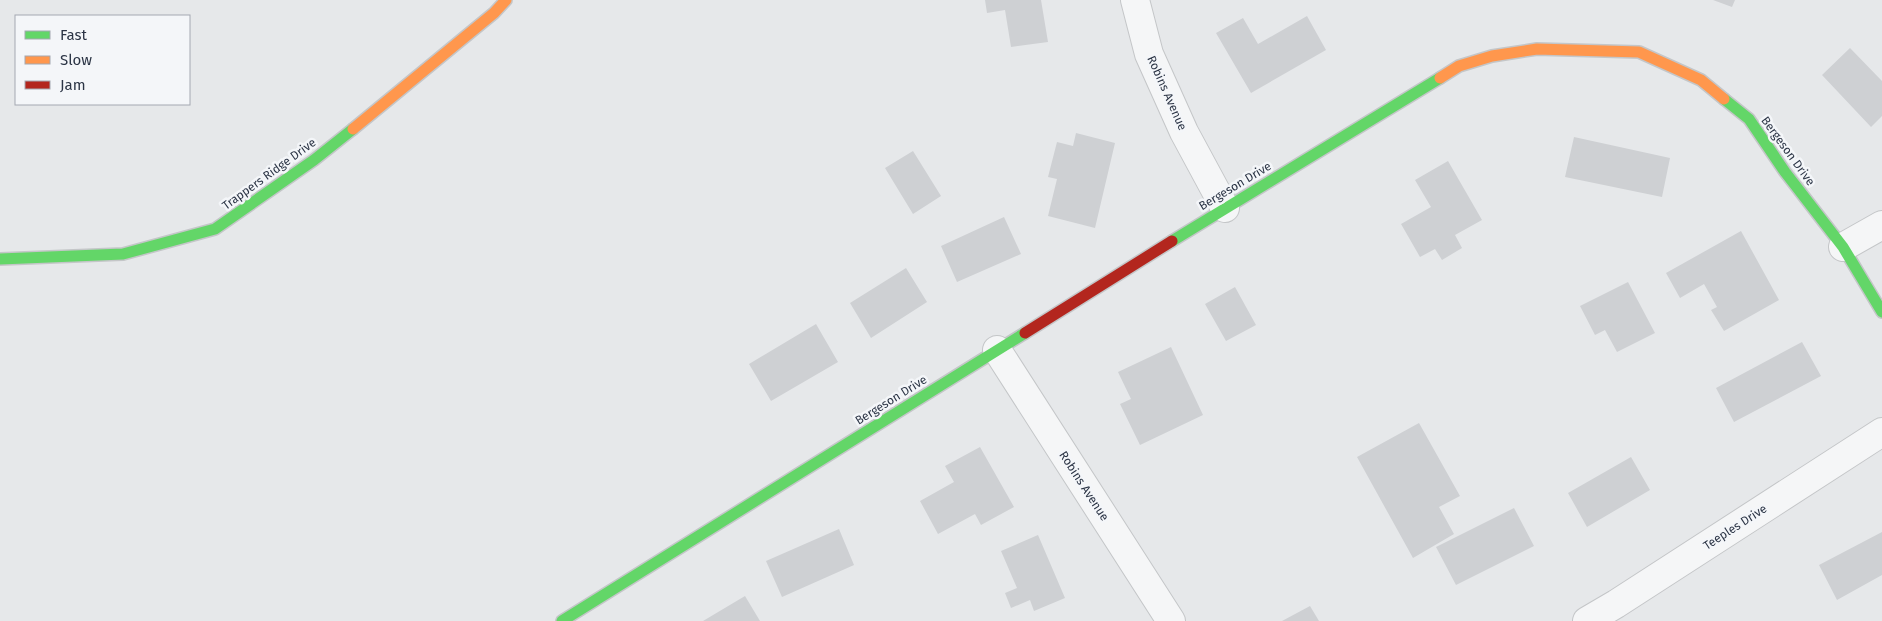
<svg xmlns="http://www.w3.org/2000/svg" width="1882" height="621" font-family="'Fira Sans',sans-serif">
  <style>
    .building { fill: #ced0d3 }
    .lines { fill: none; stroke-linecap: round; stroke-linejoin: round }
    .street-casing { stroke: #c4c6c8; stroke-width: 30 }
    .fast-casing { stroke: #c4c6c8; stroke-width: 14 }
    .slow-casing { stroke: #c4c6c8; stroke-width: 14 }
    .jam-casing { stroke: #c4c6c8; stroke-width: 14 }
    .street { stroke: #f5f6f7; stroke-width: 28 }
    .fast { stroke: #63d668; stroke-width: 11 }
    .slow { stroke: #ff974d; stroke-width: 11 }
    .jam { stroke: #b3261e; stroke-width: 11 }
    .labels { text-anchor: middle; dominant-baseline: central; stroke-width: 5; stroke-linejoin: round; paint-order: stroke }
    .street-label { font-size: 12px; fill: #2b3445; stroke: #f4f6f9 }
  </style>
  <rect width="100%" height="100%" fill="#e6e8ea"/>
  <path class="building" d="M985 0H1041L1048 42 1011 47 1005 10 987 13Z
    M1713 0H1735L1732 7Z
    M1307 16 1326 50 1251 93 1216 33 1243 18 1258 44Z
    M1850 48 1882 81V116L1871 127 1822 75Z
    M1076 133 1115 143 1095 228 1048 216 1057 179 1048 177 1057 142 1073 146Z
    M1574 137 1670 158 1662 197 1565 177Z
    M913 151 941 196 913 214 885 168Z
    M1448 161 1482 220 1455 235 1462 248 1442 260 1435 249 1420 257 1401 224 1431 207 1415 180Z
    M1004 217 1021 254 957 282 941 246Z
    M1741 231 1779 300 1724 331 1711 310 1717 307 1704 284 1680 298 1666 273Z
    M906 268 927 302 871 338 850 303Z
    M1628 282 1655 333 1617 352 1605 330 1595 335 1580 306Z
    M1235 287 1256 325 1226 341 1205 304Z
    M816 324 838 362 771 401 749 364Z
    M1802 342 1821 376 1734 422 1716 388Z
    M1171 347 1203 415 1140 445 1120 404 1131 399 1118 372Z
    M1419 423 1460 496 1439 507 1454 534 1413 558 1357 457Z
    M980 447 1014 507 981 525 975 514 938 534 920 501 954 482 945 466Z
    M1631 457 1650 490 1587 527 1568 493Z
    M1514 508 1534 546 1456 585 1436 547Z
    M839 529 854 565 782 597 766 561Z
    M1882 532V575L1837 600 1819 565Z
    M1038 535 1065 598 1034 611 1030 600 1011 608 1005 593 1017 588 1001 551Z
    M745 596 760 621H703Z
    M1310 606 1319 621H1282Z"/>
  <g class="lines">
    <defs>
      <path id="street" d="M1135 0 1149 54 1184 132 1225 208
        M1843 247 1882 225
        M997 350 1171 621
        M1587 621 1616 604 1882 432"/>
      <path id="fast" d="M1724 99 1749 119 1785 172 1843 247 1882 312
        M1172 241 1440 78
        M0 259 123 254 215 229 314 160 353 129
        M562 621 1025 333"/>
      <path id="slow" d="M1440 78 1459 66 1492 56 1537 49 1639 52 1701 80 1724 99
        M353 129 494 13 506 0"/>
      <path id="jam" d="M1025 333 1172 241"/>
    </defs>
    <use href="#street" class="street-casing"/>
    <use href="#fast" class="fast-casing"/>
    <use href="#slow" class="slow-casing"/>
    <use href="#jam" class="jam-casing"/>
    <use href="#street" class="street"/>
    <use href="#fast" class="fast"/>
    <use href="#slow" class="slow"/>
    <use href="#jam" class="jam"/>
  </g>
  <g class="labels">
    <g class="street-label">
      <text transform="translate(1167 93) rotate(66)">Robins Avenue</text>
      <text transform="translate(1788 151) rotate(54)">Bergeson Drive</text>
      <text transform="translate(269 174) rotate(-36)">Trappers Ridge Drive</text>
      <text transform="translate(1235 186) rotate(-31)">Bergeson Drive</text>
      <text transform="translate(891 400) rotate(-32)">Bergeson Drive</text>
      <text transform="translate(1084 486) rotate(57)">Robins Avenue</text>
      <text transform="translate(1735 527) rotate(-33)">Teeples Drive</text>
    </g>
  </g>
  <rect x="15" y="15" width="175" height="90" fill="#f4f6f9" stroke="#a4a8b1"/>
  <rect x="25" y="31" width="25" height="8" fill="#63d668" stroke="#a4a8b1"/>
  <text x="60" y="40" font-size="15" fill="#2b3445">Fast</text>
  <rect x="25" y="56" width="25" height="8" fill="#ff974d" stroke="#a4a8b1"/>
  <text x="60" y="65" font-size="15" fill="#2b3445">Slow</text>
  <rect x="25" y="81" width="25" height="8" fill="#b3261e" stroke="#a4a8b1"/>
  <text x="60" y="90" font-size="15" fill="#2b3445">Jam</text>
</svg>
